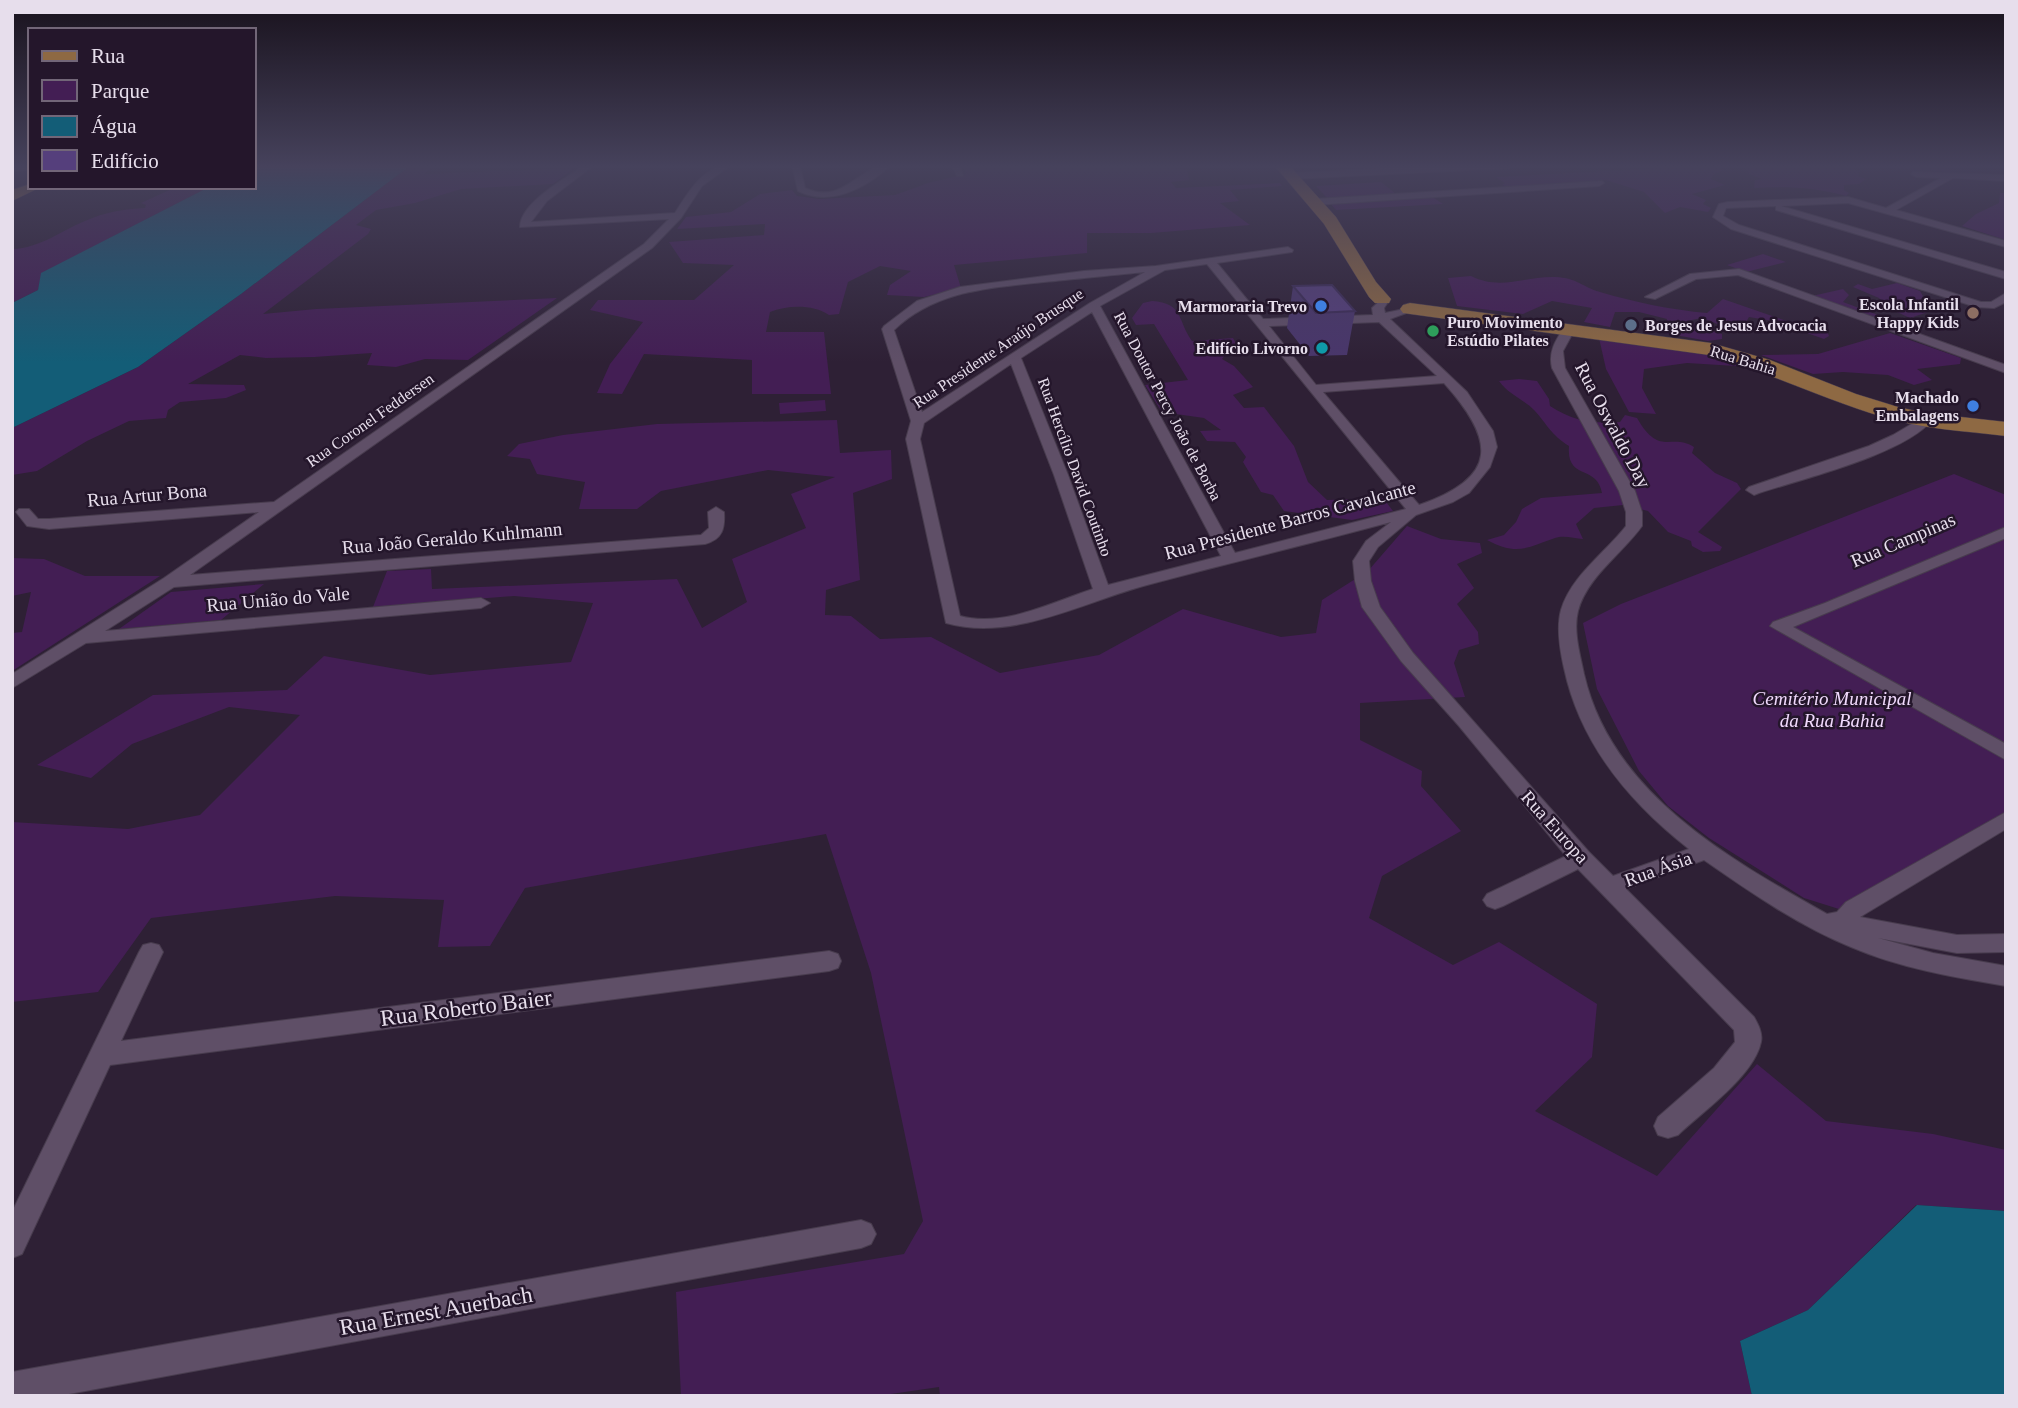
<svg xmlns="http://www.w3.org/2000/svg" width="2018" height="1408" font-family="Georgia,serif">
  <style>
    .green { fill: #431e54 }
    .water { fill: #135d77 }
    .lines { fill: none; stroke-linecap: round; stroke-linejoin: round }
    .minor-casing { stroke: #483c4e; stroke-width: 2 }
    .tertiary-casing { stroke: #483c4e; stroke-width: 2 }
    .primary-casing { stroke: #483c4e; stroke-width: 1 }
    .minor { fill: #5f4f67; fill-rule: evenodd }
    .tertiary { fill: #5f4f67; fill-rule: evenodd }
    .primary { fill: #8e6943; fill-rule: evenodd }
    .wall { fill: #49366b }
    .building { fill: #553f7c; stroke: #3c2c57; stroke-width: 2 }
    .shop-dot { fill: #3f7fe0; stroke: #24162b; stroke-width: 2.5 }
    .education-dot { fill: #8d6e63; stroke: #24162b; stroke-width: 2.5 }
    .service-dot { fill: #5c6f8a; stroke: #24162b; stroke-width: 2.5 }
    .leisure-dot { fill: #2e9e5b; stroke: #24162b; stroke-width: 2.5 }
    .culture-dot { fill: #0f9aa8; stroke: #24162b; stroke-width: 2.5 }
    .labels { text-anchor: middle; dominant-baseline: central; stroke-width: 5; stroke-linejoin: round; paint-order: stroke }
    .far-poi-label { font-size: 16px; font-weight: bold; fill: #e7deec; stroke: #24162b; text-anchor: end }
    .far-street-label { font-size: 16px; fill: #e7deec; stroke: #24162b }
    .street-label { font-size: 19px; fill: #e7deec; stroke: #24162b }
    .park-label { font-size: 19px; font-style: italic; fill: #f1dafd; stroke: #24162b }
    .near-street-label { font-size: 23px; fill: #e7deec; stroke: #24162b }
  </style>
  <rect width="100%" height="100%" fill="#2e2035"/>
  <path class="green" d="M411 165H436L424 174 574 168 553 184 461 189 415 203 376 210 356 225 371 229 368 234 263 314 316 309 557 298 468 360 425 359 396 367 367 365 372 353 314 357 266 358 240 355 188 384 244 385 246 390 226 398 180 402 168 410 166 418 129 421 87 441 37 471 12 475V428L138 367 241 294Z
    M963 165H1161L1160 167 1187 169 1189 180 1171 182 1176 188 1280 183 1282 186 1230 190 1239 201 1220 203 1250 225 1151 233H1087V253L954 265 961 288 924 297 887 295 890 285 911 271 880 266 848 282 839 314 829 315C813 304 787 305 770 312L766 332H824L831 394H752V360L644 354 622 394 597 393 610 364 643 322 590 310 598 300H694L734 265 683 263 669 242 764 235 765 224 677 229 686 217 731 212 760 194 792 190 797 196 819 199 895 195 928 183 966 174Z
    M1715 165 1722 167 1721 171 1714 174 1711 179 1725 185 1692 194 1706 200 1703 204 1711 208 1708 212 1680 207 1665 213 1644 192 1606 180 1509 187 1502 185 1505 183 1496 177Z
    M1745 165H1944L1952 172 1860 166 1851 169 1860 171 1858 176 1866 179 1859 184 1844 185V190L1849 193 1846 196C1815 187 1786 186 1754 188L1755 180 1762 179 1749 174Z
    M1381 182 1396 194 1327 198 1316 186Z
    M176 187H209L42 273 38 290 12 303V249C41 248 60 231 85 221 105 212 124 209 145 208L146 205 141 203Z
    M2000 193H2006V240L1962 226 1976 214 1999 203Z
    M1431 196 1443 204 1336 210 1329 202Z
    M1763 254 1786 262 1746 272 1727 265Z
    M1471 276C1501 291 1524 276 1555 277 1578 278 1582 287 1600 292 1634 302 1672 310 1707 313L1723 299 1795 324 1827 331 1829 336 1824 339 1773 321 1749 317 1746 322C1737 326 1729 321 1720 325L1702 318 1687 321 1722 334V339L1708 341 1664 333 1667 319 1639 312H1615L1610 327 1584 322 1592 308 1552 301 1523 314 1457 306 1448 278Z
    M1897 283 1920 291 1923 296 1919 302 1930 306 1931 311 1910 318 1886 307 1879 298 1853 287 1858 284 1872 289Z
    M1843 289 1849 295 1843 302 1881 316 1874 319 1812 296Z
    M1152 301C1184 303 1177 320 1192 341L1233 338 1239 349 1226 354 1222 359 1234 366 1253 387 1233 395 1244 408 1264 407 1294 446 1308 482 1327 500 1383 498 1393 511 1352 520 1284 511 1273 495 1261 492 1243 462 1246 457 1235 442 1207 441 1200 431 1221 430 1204 418 1162 412 1145 385 1188 380 1154 324 1136 325 1132 318 1143 303Z
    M1890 333 1961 358 1960 364 1917 369 1932 380 1914 385 1888 375 1843 372 1813 374 1761 355 1818 354Z
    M1599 338 1719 356 1752 367 1687 363 1644 369 1642 388 1656 414 1629 412 1606 369Z
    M1519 379 1537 381 1549 399 1550 406C1573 421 1593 424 1620 422L1625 415 1637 418C1660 458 1671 432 1694 447L1692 453 1715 473 1737 483 1741 489 1698 532 1722 547 1720 551 1703 552 1692 546 1691 541 1668 532 1648 511 1623 505 1594 508 1576 524 1583 539C1574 538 1563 535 1555 538 1526 548 1517 556 1487 540L1504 535 1516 522 1522 509 1541 498 1602 493C1597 464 1566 481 1569 446 1551 435 1547 424 1534 410 1523 399 1508 394 1499 381Z
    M825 400 826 411 780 414 779 403Z
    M837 420 840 453 891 450 892 479 853 493 860 580 826 590 825 615 851 616 880 639 931 637 1000 673 1099 655 1183 609 1281 637 1316 633 1322 600 1368 571 1407 526 1441 539 1480 543 1482 553 1457 564 1474 588 1457 604 1478 632 1479 644 1459 650 1454 663 1465 697 1360 703V740L1422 771 1421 786 1461 831 1382 876 1369 918 1453 965 1499 942 1597 1004 1592 1057 1535 1111 1657 1176 1757 1064 1826 1121 1933 1134 2006 1150V1211L1916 1205 1808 1310 1740 1341 1752 1396H940L939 1387 877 1396H681L676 1292 904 1254 923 1221 871 973 826 834 525 888 490 946 438 947 444 900 335 896 151 918 98 992 12 1002V822L128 829 200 815 300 715 229 707 132 744 91 778 37 765 153 695 287 690 324 656 430 675 571 662 593 603 514 596 373 607 387 571 431 569 432 589 677 579 702 628 747 602 732 559 806 528 791 494 835 477 768 470 661 491 637 509H579L585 482 537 474 530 459 507 456 519 444 563 435 657 424Z
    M1954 474 2006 495V825L1858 915 1804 898 1709 838 1668 806 1639 771 1597 689 1583 623 1621 604Z
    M12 558 44 559 85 576H160L12 671V633L22 632 31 592 12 596Z
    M264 584 221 620 119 629 171 592Z"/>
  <path class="water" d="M254 165H411L241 294 138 367 12 428V303L38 290 41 273 209 187H254Z
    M1917 1205 2006 1211V1396H1752L1740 1341 1808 1310Z"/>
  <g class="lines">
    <defs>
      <path id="minor" d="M12 165H30V170L12 171Z
        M585 165H594L547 201 531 222 675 213C688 193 704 164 731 165L702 186 681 218 652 248 190 575 701 535 709 528 708 512 716 507 724 512C725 528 723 539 705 544L174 587 105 631 481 598 490 603 481 608 86 643 12 688V674L164 578 259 512 49 529 27 526 16 512 19 509H29L38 519H49L274 502 644 244 669 219 520 227C520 203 566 178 585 165Z
        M792 165H800L805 188C844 206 860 163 891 165 866 188 831 207 798 191Z
        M952 165H960L963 176H957Z
        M1913 172 2006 175V181L1953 178 1896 210 2006 241V247L1848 203 1781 206 2006 272V279L1776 210V206L1726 208 1723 216 1739 225 1981 302H1991L2006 293V302L1994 308 1976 307 1731 229 1713 217 1719 204 1728 202 1848 197 1886 208 1941 178 1916 177 1911 174Z
        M1602 181 1604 183 1599 186 1315 205 1310 202 1315 199Z
        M1288 247 1293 250 1292 252 1217 263 1263 319 1373 315 1372 308 1382 299 1388 302 1384 308 1385 313 1409 308V312L1390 319 1467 392 1493 431 1497 447 1490 467 1469 493 1453 502 1416 515 1378 547 1369 561 1371 581 1380 607 1413 653 1589 852 1613 876 1689 849C1629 802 1580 744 1564 668 1560 650 1556 628 1561 610 1571 576 1605 553 1626 526V512L1619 491 1552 368C1548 351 1556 340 1565 326L1569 325 1575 329 1563 351 1565 368 1635 491 1642 512V526C1622 554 1587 577 1578 611 1573 631 1580 654 1584 674 1611 793 1729 859 1827 914L1837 912 1846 902 2006 812V829L1860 917 1957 935 2006 934V952L1957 953 1878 938 1933 953 2006 966V986C1953 977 1900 968 1851 947 1799 926 1750 892 1704 860L1626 889 1754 1017C1758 1024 1763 1033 1761 1042 1754 1076 1702 1112 1678 1135L1668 1138 1658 1135 1654 1126 1658 1117 1714 1068 1735 1042 1734 1030 1578 869 1503 906 1495 909 1487 906 1483 900 1487 894 1566 856 1459 726 1401 661 1362 607 1355 581 1353 561 1366 541 1391 522C1309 544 1229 563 1147 585 1083 602 1013 642 946 623L906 439 911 421 882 329 884 326 917 301 960 287 1084 271 1156 266ZM1207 264 1406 509 1235 553 1100 306 1165 270ZM1145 272 1090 303 922 412 894 330C936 290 990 288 1044 282 1078 279 1111 275 1145 272ZM1092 312 1221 556 1108 585 1068 475 1021 358ZM1379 322 1437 376 1316 385 1269 326ZM1011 364 1054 475 1093 589C1052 602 1004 628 960 616L920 439 924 423ZM1444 383C1495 440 1500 477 1419 505L1323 392Z
        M1739 269 2006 365V373L1738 275 1696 279 1655 299 1645 297 1690 274Z
        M1925 416 1932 420C1905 454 1802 479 1759 493L1754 495 1746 490 1749 487 1869 446 1893 435Z
        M2006 527V538L1793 627 2006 744V760L1770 626 1773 622 1825 603Z
        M151 943 159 945 163 952 121 1041 829 951 838 954 841 961 838 968 829 971 110 1065 22 1254 12 1258V1212L139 952 143 945Z
        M861 1220 871 1224 876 1234 871 1244 861 1248 58 1396H12V1372Z"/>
      <path id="tertiary" d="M1448 165H1516L1510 168 1292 179 1286 176 1292 173Z"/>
      <path id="primary" d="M1274 165H1289L1336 217 1376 282 1391 299 1389 303H1375L1369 297 1324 224Z
        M30 184V187H41L12 201V190Z
        M1410 303 1711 343 1770 360 1856 394 1898 407 1925 413 2006 422V436C1965 431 1922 429 1883 417 1823 399 1768 372 1709 355L1403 313 1400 309 1403 305Z"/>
    </defs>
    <use href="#minor" class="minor-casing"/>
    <use href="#tertiary" class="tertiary-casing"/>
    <use href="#primary" class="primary-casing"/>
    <use href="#minor" class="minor"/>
    <use href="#tertiary" class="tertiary"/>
    <use href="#primary" class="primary"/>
  </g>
  <path class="wall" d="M1293 286 1355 311 1347 355 1309 356 1287 328Z"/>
  <path class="building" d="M1332 285 1355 311 1316 313 1293 286Z"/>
  <linearGradient id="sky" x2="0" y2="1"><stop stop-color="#19121d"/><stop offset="0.46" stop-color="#46425c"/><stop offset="1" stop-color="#46425c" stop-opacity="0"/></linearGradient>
  <rect width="2018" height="362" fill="url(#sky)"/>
  <g class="shop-dot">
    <circle cx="1321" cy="306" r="7"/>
    <circle cx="1973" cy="406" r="7"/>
  </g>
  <circle class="education-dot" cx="1973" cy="313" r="7"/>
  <circle class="service-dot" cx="1631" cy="325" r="7"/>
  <circle class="leisure-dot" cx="1433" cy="331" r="7"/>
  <circle class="culture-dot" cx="1322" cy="348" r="7"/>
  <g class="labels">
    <g class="far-poi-label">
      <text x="1959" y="304">Escola Infantil<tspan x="1959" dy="18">Happy Kids</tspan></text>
      <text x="1307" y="306">Marmoraria Trevo</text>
      <text x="1447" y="322" text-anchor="start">Puro Movimento<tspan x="1447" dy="18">Estúdio Pilates</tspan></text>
      <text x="1645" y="325" text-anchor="start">Borges de Jesus Advocacia</text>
      <text x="1308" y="348">Edifício Livorno</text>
      <text x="1959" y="397">Machado<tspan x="1959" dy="18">Embalagens</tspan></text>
    </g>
    <g class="far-street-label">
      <text transform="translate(998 348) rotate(-34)">Rua Presidente Araújo Brusque</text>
      <text transform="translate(1743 360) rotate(17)">Rua Bahia</text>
      <text transform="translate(1168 406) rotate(62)">Rua Doutor Percy João de Borba</text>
      <text transform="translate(370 420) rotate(-35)">Rua Coronel Feddersen</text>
      <text transform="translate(1075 467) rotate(70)">Rua Hercílio David Coutinho</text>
    </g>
    <g class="street-label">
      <text transform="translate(1613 425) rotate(62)">Rua Oswaldo Day</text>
      <text transform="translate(147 495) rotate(-5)">Rua Artur Bona</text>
      <text transform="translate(1290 520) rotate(-15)">Rua Presidente Barros Cavalcante</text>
      <text transform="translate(452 538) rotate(-5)">Rua João Geraldo Kuhlmann</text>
      <text transform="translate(1903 540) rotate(-23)">Rua Campinas</text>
      <text transform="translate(278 599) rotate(-5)">Rua União do Vale</text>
      <text transform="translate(1555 827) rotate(48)">Rua Europa</text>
      <text transform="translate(1658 869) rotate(-20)">Rua Ásia</text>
    </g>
    <g class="park-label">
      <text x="1832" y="698">Cemitério Municipal<tspan x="1832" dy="22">da Rua Bahia</tspan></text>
    </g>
    <g class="near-street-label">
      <text transform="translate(466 1008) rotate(-7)">Rua Roberto Baier</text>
      <text transform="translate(436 1311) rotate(-10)">Rua Ernest Auerbach</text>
    </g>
  </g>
  <rect width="2018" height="1408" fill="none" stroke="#e7deec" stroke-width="28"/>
  <rect x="28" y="28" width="228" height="161" fill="#24162b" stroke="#726678" stroke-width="2"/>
  <rect x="42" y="51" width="35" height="10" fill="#8e6943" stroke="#726678" stroke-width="2"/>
  <text x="91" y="63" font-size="21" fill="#e7deec">Rua</text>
  <rect x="42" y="80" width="35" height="21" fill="#431e54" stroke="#726678" stroke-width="2"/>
  <text x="91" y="98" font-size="21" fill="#e7deec">Parque</text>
  <rect x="42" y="116" width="35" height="21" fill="#135d77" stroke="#726678" stroke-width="2"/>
  <text x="91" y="133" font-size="21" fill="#e7deec">Água</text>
  <rect x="42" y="150" width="35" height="21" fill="#553f7c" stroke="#726678" stroke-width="2"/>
  <text x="91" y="168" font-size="21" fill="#e7deec">Edifício</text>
</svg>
